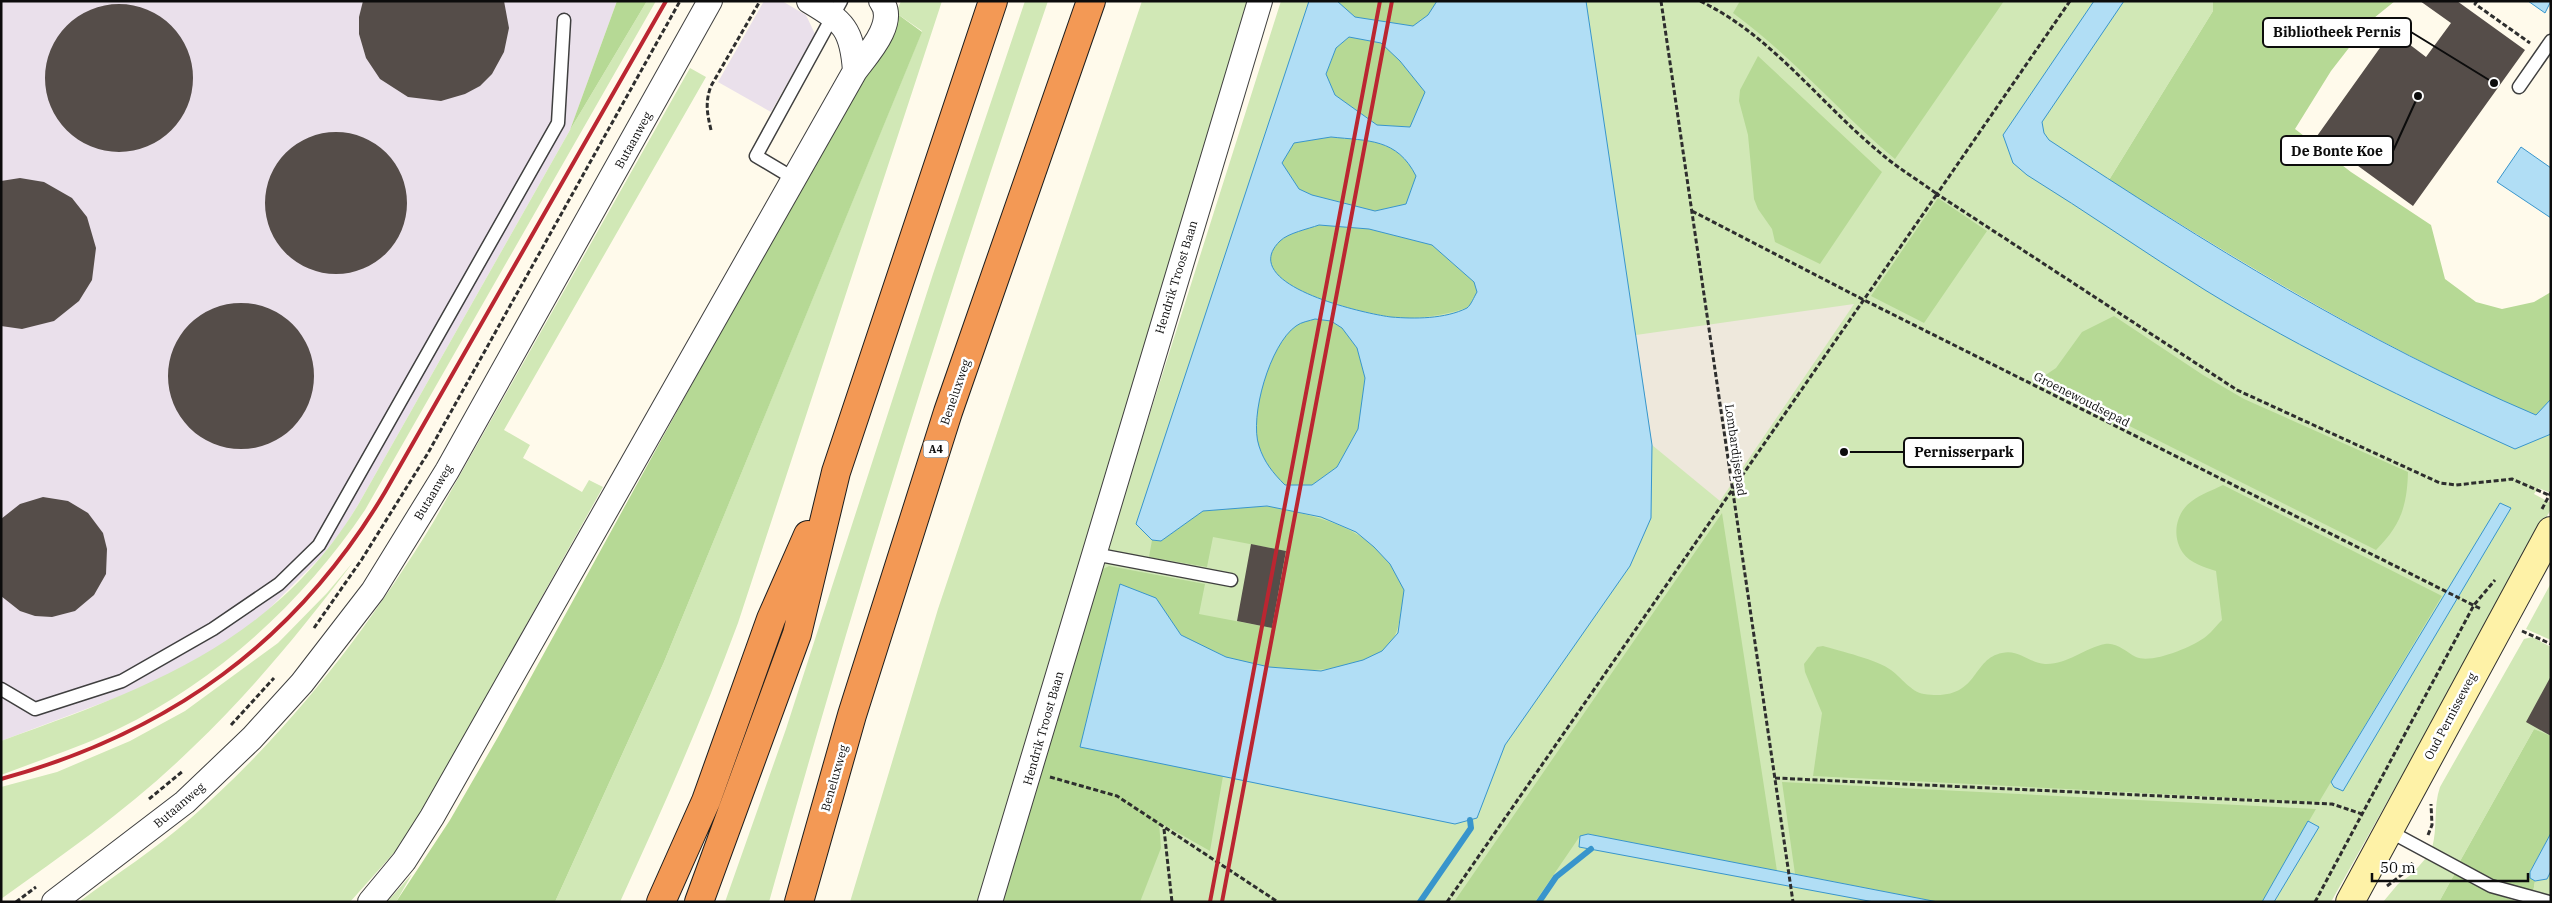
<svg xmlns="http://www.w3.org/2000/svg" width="2552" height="903" font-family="'IBM Plex Serif',serif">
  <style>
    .industrial { fill: #eae0eb }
    .green { fill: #d1e8b6 }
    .forest { fill: #b6d995 }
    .plaza { fill: #eee8dc }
    .water { fill: #b1def5; stroke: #3895cc; fill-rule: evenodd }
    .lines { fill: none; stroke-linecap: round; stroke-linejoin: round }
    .stream { stroke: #3895cc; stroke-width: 6 }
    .building { fill: #554d49 }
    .lane-casing { stroke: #3f3f3f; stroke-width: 15 }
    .street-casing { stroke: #3f3f3f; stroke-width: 26 }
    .secondary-casing { stroke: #2e2e2e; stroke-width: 30 }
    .highway-casing { stroke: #1d1d1d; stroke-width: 30 }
    .path { stroke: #2e2e2e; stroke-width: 3; stroke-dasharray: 5 2.5; stroke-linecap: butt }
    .lane { stroke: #fff; stroke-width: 12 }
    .street { stroke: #fff; stroke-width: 24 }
    .secondary { stroke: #fef2a7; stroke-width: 28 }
    .highway { stroke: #f39955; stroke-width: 28 }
    .rail { stroke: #bb2631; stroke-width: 4 }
    .labels { text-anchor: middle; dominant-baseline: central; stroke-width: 5; stroke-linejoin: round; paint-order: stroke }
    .shield { fill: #fff; stroke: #555; stroke-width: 1 }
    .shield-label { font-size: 11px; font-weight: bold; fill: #0c0c0c }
    .street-label { font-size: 12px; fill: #0c0c0c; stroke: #fff }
    .leader { fill: none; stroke: #0c0c0c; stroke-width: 2 }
    .callout-dot { fill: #0c0c0c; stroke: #fff; stroke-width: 2 }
    .callout { fill: #fff; stroke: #0c0c0c; stroke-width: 2 }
    .callout-label { font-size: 14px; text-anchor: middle; font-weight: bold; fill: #0c0c0c }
  </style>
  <rect width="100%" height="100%" fill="#fffaeb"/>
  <path class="industrial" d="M1 1H617L570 130 358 505 341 532 320 558 265 613 230 640 190 664 134 691 1 741Z
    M764 1H782L806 15 815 34 771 112 718 82Z"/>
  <path class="green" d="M647 1H656L365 510C304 601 217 681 118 729 80 747 40 760 1 775V741C146 689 274 643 358 505L570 130Z
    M901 1H942L738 623C703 718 662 810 620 902H555L664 662 922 31 896 13Z
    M1025 1H1048C946 299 854 599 769 902H725L786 729 933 274Z
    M1142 1H1247L978 902H850L938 609Z
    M1281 1H2213V11L2109 180 2090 167 2082 180 2546 436 2551 434V493L2538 488 2534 494 2551 503V509L2331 902H1006L1044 747Z
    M690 68 706 77 504 430 530 445 523 458 582 492 589 480 603 487 430 797 400 846 350 902H79C116 874 156 849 191 818 288 733 367 631 434 521Z
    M354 561C304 627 252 691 192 748 134 805 67 852 1 899V787L57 772 130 741 185 711 278 643 327 593Z
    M2551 583V640L2526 629Z
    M2532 637 2551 647V736L2550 737 2534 729 2459 863 2432 848C2438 827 2433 807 2440 787L2524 639Z
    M2426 858 2455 873 2439 902H2383L2398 884 2412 874Z
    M2551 871V902L2533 893 2535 881 2547 879Z
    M412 874 396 902H387Z"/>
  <path class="forest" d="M617 1H647L570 130Z
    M1337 1H1437L1428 15 1413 26 1355 17Z
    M1740 1H2004L1895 159C1839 112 1792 56 1733 13Z
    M2213 1H2395L2369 22 2331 71 2295 129 2351 172 2431 225 2445 279 2476 302 2502 309 2534 302 2551 292V399L2537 416C2385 351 2249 267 2109 180L2213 11Z
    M896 13 922 32 664 662 555 902H396L450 820 498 737Z
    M1349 37 1381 43 1400 61 1426 92 1410 127 1377 125 1335 95 1326 74 1336 48Z
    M1758 56 1882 172 1820 264 1775 242 1772 229 1758 209 1754 199 1748 135 1739 101 1740 90Z
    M1331 137C1368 141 1397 138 1417 176L1406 204 1375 211 1312 195 1299 189 1282 163 1294 143Z
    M1938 198 1987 231 1924 323 1871 296Z
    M1319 225 1369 229 1432 245 1474 282 1477 292 1469 307C1443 316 1417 320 1390 317 1366 314 1234 285 1280 241 1288 233 1308 229 1319 225Z
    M2114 316 2203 375 2244 399 2408 472C2407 506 2401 525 2376 550L2038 380 2056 368 2082 332Z
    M1314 319 1331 321 1342 328 1357 348 1365 378 1358 429 1337 467 1312 485H1284C1274 473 1264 462 1259 446 1249 416 1270 344 1296 326 1301 322 1309 321 1314 319Z
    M2223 485 2442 596 2319 802 1813 776 1822 713 1805 672 1804 664 1817 647 1823 646C1840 651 1878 660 1891 670 1901 677 1911 692 1924 694 1980 702 1970 659 2002 653 2019 649 2029 663 2045 664 2066 665 2085 648 2105 644 2117 642 2126 652 2136 657 2151 664 2190 648 2204 638 2210 634 2216 626 2222 620L2216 571C2204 567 2190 563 2183 553 2171 536 2176 512 2192 501 2201 494 2213 490 2223 485Z
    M1267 506C1316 516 1370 526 1396 574 1398 579 1404 586 1404 591 1405 597 1402 604 1401 610 1399 626 1396 642 1381 652 1328 684 1231 671 1182 635 1172 628 1163 609 1156 598L1080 747 1223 776 1210 851 1159 822 1161 848 1140 902H1001L1099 571 1109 566 1205 584 1199 614 1272 628 1286 551 1213 537 1207 567 1149 557 1152 540 1161 541 1203 511Z
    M1722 513 1777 871 1588 834 1580 836 1535 902H1454Z
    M2534 729 2551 736V833L2530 872V878L2535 881 2533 893 2497 881 2459 863Z
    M1782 782 2316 809 2262 902H1938L1795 874Z
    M2455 873 2486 891 2519 902H2439Z"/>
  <path class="plaza" d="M1854 304 1720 501 1652 445 1636 335Z"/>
  <path class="water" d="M1309 1H1337L1355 17 1413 26 1428 15 1437 1H1586L1652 445 1651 518 1630 566 1505 745 1477 818 1455 824 1080 747 1120 584 1156 598 1181 635 1226 657 1269 667 1321 671 1363 660 1382 651 1398 633 1404 590 1390 564 1374 547 1356 532 1321 517 1267 506 1203 511 1161 541 1152 540 1136 524ZM1349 37 1381 43 1400 61 1425 92 1410 127 1377 125 1335 95 1326 74 1336 48ZM1331 137C1368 141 1397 138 1416 176L1406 204 1375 211 1312 195 1299 189 1282 163 1294 143ZM1319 225 1369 229 1432 245 1474 282 1477 292C1474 297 1471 305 1467 308 1445 319 1415 319 1391 317 1366 314 1235 285 1280 241 1288 233 1308 229 1319 225ZM1315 319 1331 321 1342 328 1357 348 1365 378 1358 429 1337 467 1312 485H1285C1273 473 1264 462 1259 446 1249 417 1270 344 1296 326 1301 322 1309 321 1315 319Z
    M2094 1H2124L2042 122 2044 133 2049 140C2205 243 2364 342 2536 415L2551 399V434L2515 449C2409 401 2304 351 2205 290 2145 253 2087 212 2027 175L2013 163 2003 135Z
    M2528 1H2551L2545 13Z
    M2521 147 2551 168V218L2497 182Z
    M2500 503 2511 508 2343 791 2334 787 2331 782Z
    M2308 821 2319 827 2274 902H2262Z
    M2551 833V871L2547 879 2535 881 2530 878V872Z
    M1588 834 1938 902H1874L1579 847 1580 836Z"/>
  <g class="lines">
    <path class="stream" d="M1420 902 1471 828 1470 820
      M1539 902 1556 877 1591 849"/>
  </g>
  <path class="building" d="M363 1H504L509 28 504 52 492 74 480 86 465 94 441 101 408 97 380 79 366 58 359 34V17Z
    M2420 1H2457L2525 50 2413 206 2317 136 2392 31 2426 57 2451 23Z
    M45 78a74 74 0 1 1 148 0a74 74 0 1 1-148 0Z
    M265 203a71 71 0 1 1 142 0a71 71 0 1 1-142 0Z
    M20 178 44 182 72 198 87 217 96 248 92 280 79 301 54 321 22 329 1 326V181Z
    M168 376a73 73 0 1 1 146 0a73 73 0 1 1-146 0Z
    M43 497 68 501 88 513 103 533 107 549 106 574 94 595 75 611 52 617 35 616 20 611 1 596V519L20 504Z
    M1251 544 1286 551 1272 628 1237 621Z
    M2551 676V736L2526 722Z"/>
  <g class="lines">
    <defs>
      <path id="lane" d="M2519 87 2551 41
        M793 178 756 156 841 1
        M1094 554 1231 580
        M1 689 35 709 122 681 213 629 279 584 319 545 558 123 564 20
        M2389 831 2491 886 2549 902"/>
      <path id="street" d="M809 1C844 22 852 29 855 71
        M54 902 185 802 252 738 302 683 373 591 447 471 710 1
        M370 902 404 861 432 817 855 71C867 55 898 22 881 1
        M990 902 1260 1"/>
      <path id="secondary" d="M2350 902 2551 531"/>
      <path id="highway" d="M661 902 706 801 771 619 808 535
        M699 902 797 634 836 472 993 1
        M799 902 852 715 948 412 1091 1"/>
    </defs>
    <use href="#lane" class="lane-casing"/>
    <use href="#street" class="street-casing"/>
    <use href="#secondary" class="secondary-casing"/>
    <use href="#highway" class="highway-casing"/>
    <path class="path" d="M1661 1 1793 902
      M2070 1 1937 194 2237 390 2440 483 2456 485 2512 479 2551 496
      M2477 1 2475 4 2530 43
      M711 130C707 113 705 102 711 86L760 1
      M1692 211 1864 300 2481 609
      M2542 509 2551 492
      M314 628 362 559 428 453 680 1
      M2522 631 2551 644
      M231 725 274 678
      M1050 777 1117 796 1278 902
      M1775 778 2332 804 2362 814
      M149 799 183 771
      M1164 829 1172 902
      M2428 835 2432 825 2431 804
      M2387 886 2408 870 2413 862
      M16 902 36 887
      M1447 902 1937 194C1918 180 1896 167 1878 151 1819 102 1771 35 1700 1
      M2315 902 2474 605 2495 580"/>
    <use href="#lane" class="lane"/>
    <use href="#street" class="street"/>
    <use href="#secondary" class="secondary"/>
    <use href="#highway" class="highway"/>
    <path class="rail" d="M1 779C169 733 296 642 385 492L666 1
      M1210 902 1380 1
      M1222 902 1392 1"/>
  </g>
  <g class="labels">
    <rect class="shield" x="923.5" y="440.5" width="25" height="17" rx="4"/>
    <g class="shield-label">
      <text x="936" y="449">A4</text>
    </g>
    <g class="street-label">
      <text transform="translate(633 140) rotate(-61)">Butaanweg</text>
      <text transform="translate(1176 277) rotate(-73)">Hendrik Troost Baan</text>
      <text transform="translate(955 392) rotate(-71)">Beneluxweg</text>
      <text transform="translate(2082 399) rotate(27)">Groenewoudsepad</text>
      <text transform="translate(1736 450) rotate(82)">Lombardijsepad</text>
      <text transform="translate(433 492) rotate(-59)">Butaanweg</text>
      <text transform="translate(2450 716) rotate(-62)">Oud Pernisseweg</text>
      <text transform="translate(1043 728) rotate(-74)">Hendrik Troost Baan</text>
      <text transform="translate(834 778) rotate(-74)">Beneluxweg</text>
      <text transform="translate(179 805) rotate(-40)">Butaanweg</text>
    </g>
  </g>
  <path class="leader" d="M2494 83L2411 32M2418 96L2393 151M1844 452L1904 452"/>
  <g class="callout-dot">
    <circle cx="2494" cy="83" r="5"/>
    <circle cx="2418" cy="96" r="5"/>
    <circle cx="1844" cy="452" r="5"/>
  </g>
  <g class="callout">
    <rect x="2263" y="18" width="148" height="29" rx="5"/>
    <rect x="2281" y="136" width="112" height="29" rx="5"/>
    <rect x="1904" y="438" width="119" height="29" rx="5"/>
  </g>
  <g class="callout-label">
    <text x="2337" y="37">Bibliotheek Pernis</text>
    <text x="2337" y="156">De Bonte Koe</text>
    <text x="1964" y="457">Pernisserpark</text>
  </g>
  <rect width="2552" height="903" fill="none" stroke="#0c0c0c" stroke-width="5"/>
  <path d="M2372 873v8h156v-8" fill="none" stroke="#0c0c0c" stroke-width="2.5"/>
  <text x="2380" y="873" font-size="15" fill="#0c0c0c" stroke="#ffffff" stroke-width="4" paint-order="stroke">50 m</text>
</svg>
